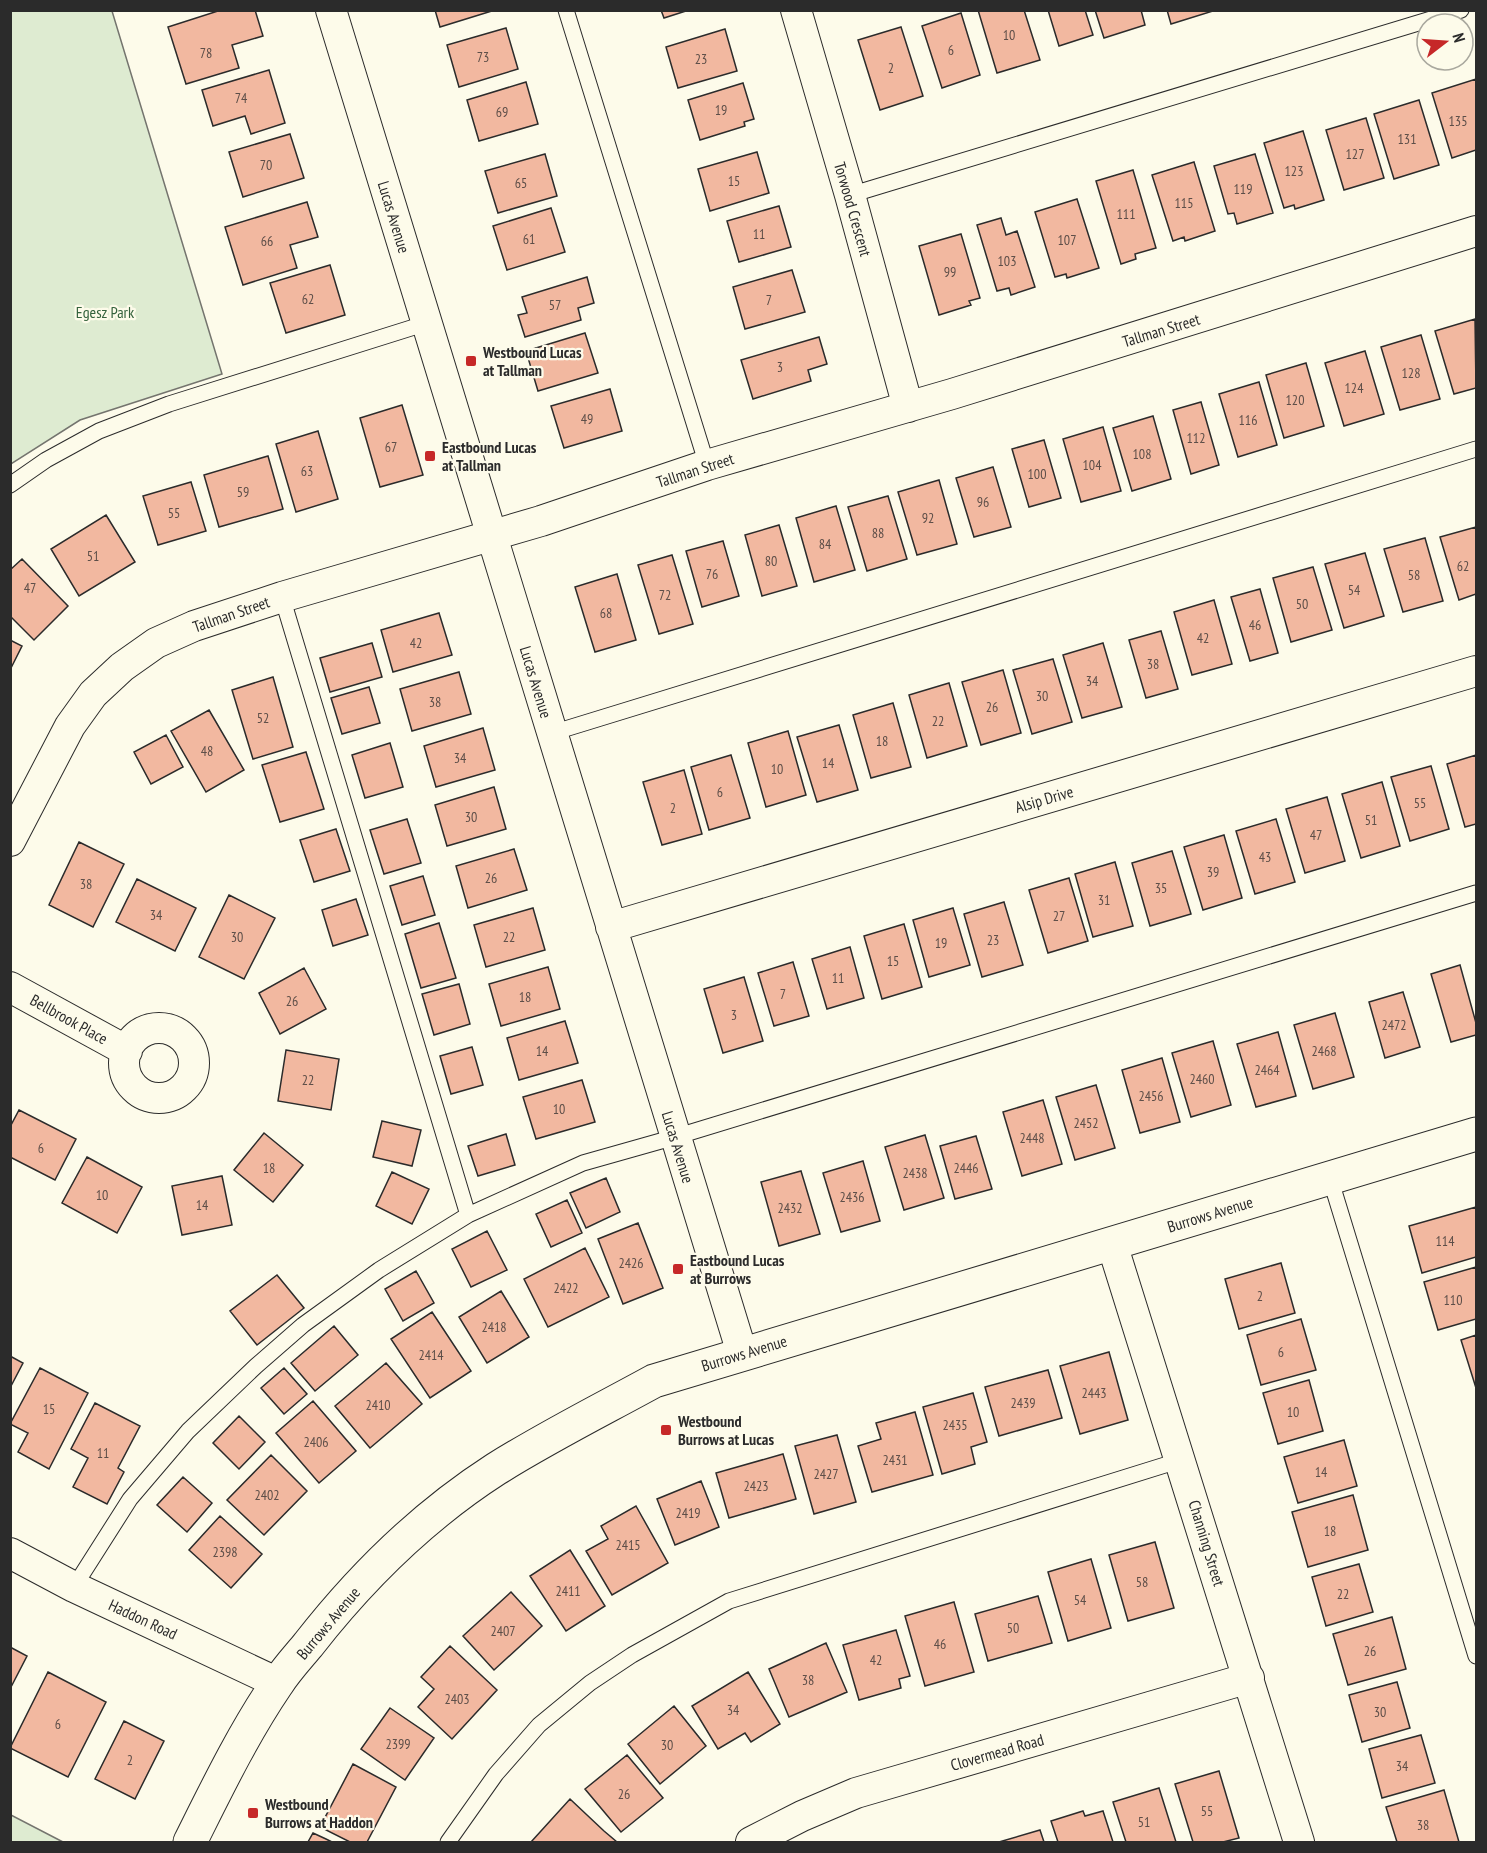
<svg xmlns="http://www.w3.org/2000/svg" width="1487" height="1853" font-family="'PT Sans Narrow',sans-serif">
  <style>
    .green { fill: #deebd1; stroke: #74746e; stroke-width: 1.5 }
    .building { fill: #f2b8a0; stroke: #2b2b2b; stroke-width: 1.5 }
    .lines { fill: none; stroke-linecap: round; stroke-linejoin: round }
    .lane-casing { stroke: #2b2b2b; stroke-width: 17 }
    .street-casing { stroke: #2b2b2b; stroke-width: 32 }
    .secondary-casing { stroke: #2b2b2b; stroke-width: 35 }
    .lane { stroke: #fdfbea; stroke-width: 15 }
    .street { stroke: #fdfbea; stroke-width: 30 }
    .secondary { stroke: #fdfbea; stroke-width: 33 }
    .poi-dot { fill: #c62828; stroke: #fdfbea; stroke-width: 2 }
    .labels { text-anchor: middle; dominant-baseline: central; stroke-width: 4.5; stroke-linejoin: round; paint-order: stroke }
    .number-label { font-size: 14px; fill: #5d4e48 }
    .street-label { font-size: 16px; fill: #2b2b2b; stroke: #fdfbea }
    .park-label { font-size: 16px; fill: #34623c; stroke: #fdfbea }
    .poi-label { font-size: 16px; font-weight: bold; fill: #2b2b2b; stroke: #fdfbea; text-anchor: start }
  </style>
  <rect width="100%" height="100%" fill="#fdfbea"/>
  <path class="green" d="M11 10 112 11 222 374 80 420 11 464Z
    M10 1815H11L63 1842H11Z"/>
  <path class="building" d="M221 10H255L263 36 232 45 239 68 186 84 168 27Z
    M435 10H495L440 27Z
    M661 10H689L664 18Z
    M978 10H1024L1040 60 997 73Z
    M1048 10H1085L1093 35 1059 46Z
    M1095 10H1141L1145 25 1104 38Z
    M1167 10H1213V11L1171 24Z
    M961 13 980 75 942 88 922 26Z
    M901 27 923 96 880 110 858 40Z
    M506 28 518 69 459 87 447 45Z
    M725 29 737 71 678 88 666 47Z
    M269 70 285 123 251 134 245 116 213 126 202 90Z
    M1476 79V150L1452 158 1432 93Z
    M526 82 538 124 479 141 467 100Z
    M743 83 754 119 744 122 745 126 700 140 688 100Z
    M1419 100 1439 165 1394 179 1374 114Z
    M1366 118 1384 178 1344 190 1326 130Z
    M1303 131 1324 200 1295 209 1294 205 1284 208 1264 143Z
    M290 134 304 178 243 197 229 152Z
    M757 152 769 193 710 211 698 169Z
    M545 154 557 196 498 213 485 171Z
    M1255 154 1273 213 1237 224 1234 213 1228 214 1214 166Z
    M1194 162 1215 231 1185 241 1184 237 1173 241 1152 175Z
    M1133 170 1156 248 1135 254 1136 259 1121 264 1096 181Z
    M1077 199 1099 268 1067 278 1066 274 1055 277 1035 212Z
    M307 202 318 237 290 245 297 268 243 285 225 227Z
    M779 206 791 247 739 262 727 221Z
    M551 208 565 252 507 270 493 226Z
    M1001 218 1006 235 1017 231 1035 287 1011 295 1009 288 997 291 977 225Z
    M961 234 980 298 969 301 971 305 939 315 919 246Z
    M330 265 345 315 286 333 270 283Z
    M792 270 805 312 745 329 733 287Z
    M587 277 594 303 578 308 581 320 525 337 518 315 527 313 522 297Z
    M1475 319 1476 388 1454 394 1435 331Z
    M585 333 598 373 538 391 526 351Z
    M1421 335 1440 399 1400 410 1381 347Z
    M819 337 827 364 808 370 811 381 753 399 741 360Z
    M1365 351 1384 414 1344 426 1325 363Z
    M1306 363 1324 426 1284 438 1266 375Z
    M1259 382 1277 445 1238 457 1219 394Z
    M610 389 622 431 564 448 551 406Z
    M1201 402 1219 465 1191 474 1173 410Z
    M402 405 423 475 380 487 360 418Z
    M1153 416 1171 479 1132 491 1113 428Z
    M1103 427 1121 491 1081 502 1063 439Z
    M318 431 338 499 296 512 276 444Z
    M1044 440 1061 498 1029 507 1012 449Z
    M268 456 283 509 219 527 204 475Z
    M993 467 1011 527 974 537 956 478Z
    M939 480 957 544 917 555 898 492Z
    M191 482 206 531 158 545 143 496Z
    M888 496 907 559 867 571 848 507Z
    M836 506 855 570 814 582 796 518Z
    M106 515 135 562 79 596 51 549Z
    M779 525 797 586 762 596 745 535Z
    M1476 527V594L1459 600 1440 537Z
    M1425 538 1443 601 1403 612 1384 549Z
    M723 541 739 596 702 607 686 551Z
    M1365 553 1384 616 1344 628 1325 564Z
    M672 555 693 624 659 634 638 565Z
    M22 559 68 606 34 640 10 616V570Z
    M1313 567 1332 630 1291 642 1273 578Z
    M617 574 636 640 595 652 575 587Z
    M1260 589 1278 653 1250 661 1231 597Z
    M1214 600 1232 664 1192 675 1174 612Z
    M439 613 452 655 393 672 381 630Z
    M1161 631 1178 689 1146 698 1129 640Z
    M10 640 22 646 10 670Z
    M372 643 382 677 330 692 320 658Z
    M1103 643 1122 707 1082 718 1063 655Z
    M1053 659 1072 722 1032 734 1013 670Z
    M1003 670 1021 733 981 745 962 682Z
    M459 672 471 714 412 731 400 689Z
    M273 677 293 747 253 759 232 690Z
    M949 683 967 746 927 758 909 695Z
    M369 687 380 723 342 734 331 698Z
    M893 703 911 767 871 778 853 715Z
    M209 710 244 770 206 792 171 731Z
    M839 725 858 790 817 802 797 737Z
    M483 728 495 770 436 787 424 746Z
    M788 731 806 795 766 807 748 743Z
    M166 735 183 767 151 784 134 752Z
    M390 743 403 787 365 798 352 755Z
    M306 752 324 809 280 822 262 765Z
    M731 755 750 818 709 830 691 767Z
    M1476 755V824L1465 827 1447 764Z
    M1431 766 1449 829 1410 841 1391 777Z
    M684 770 702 834 662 845 643 782Z
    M1382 782 1400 846 1361 858 1342 794Z
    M494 787 506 829 447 846 435 805Z
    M1327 797 1345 861 1305 873 1286 809Z
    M407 819 421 863 384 874 370 830Z
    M1276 819 1295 882 1255 894 1236 831Z
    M336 829 350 871 314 882 300 840Z
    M1224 835 1242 898 1203 910 1184 847Z
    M79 842 124 864 93 927 49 905Z
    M514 849 527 890 468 908 456 866Z
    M1172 851 1191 914 1150 926 1132 863Z
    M1115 862 1133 926 1093 937 1075 874Z
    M423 876 435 915 402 925 390 886Z
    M1069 878 1088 941 1048 953 1029 890Z
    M137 879 196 908 175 951 116 922Z
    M229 895 275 918 244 979 199 957Z
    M356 899 368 935 333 946 322 910Z
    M1004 902 1023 965 982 977 964 914Z
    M533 908 545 950 486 967 474 925Z
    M953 908 970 965 929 977 913 920Z
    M439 923 456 978 421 988 405 934Z
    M904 924 922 987 882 999 864 936Z
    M850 947 864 998 827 1009 812 959Z
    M793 962 809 1016 774 1026 758 973Z
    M1460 965 1476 1023V1035L1451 1042 1431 974Z
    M548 967 560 1009 501 1026 489 984Z
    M304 968 326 1009 280 1034 259 993Z
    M744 977 763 1041 723 1053 704 989Z
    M459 984 470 1024 434 1035 422 994Z
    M1403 992 1420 1047 1385 1058 1369 1002Z
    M1335 1013 1354 1077 1313 1089 1294 1025Z
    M565 1021 578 1063 519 1080 507 1038Z
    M1278 1032 1296 1096 1256 1107 1237 1044Z
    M1213 1041 1231 1105 1191 1117 1172 1053Z
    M472 1047 483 1085 451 1094 440 1056Z
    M286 1050 339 1059 331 1110 278 1101Z
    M1162 1058 1180 1122 1140 1133 1122 1070Z
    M582 1080 595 1122 536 1139 523 1097Z
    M1096 1085 1115 1148 1075 1160 1056 1097Z
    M1043 1100 1062 1164 1022 1176 1003 1112Z
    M19 1110 76 1139 55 1180 10 1157V1127Z
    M382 1121 421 1130 412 1166 373 1157Z
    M264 1133 303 1165 273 1202 234 1170Z
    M506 1134 515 1165 478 1176 468 1146Z
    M925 1135 944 1198 904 1210 885 1147Z
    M976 1136 992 1189 955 1199 940 1146Z
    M87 1157 142 1187 117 1233 62 1203Z
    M863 1161 880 1221 841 1232 823 1173Z
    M801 1171 820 1234 779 1246 761 1182Z
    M392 1172 429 1189 412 1224 376 1206Z
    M222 1176 232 1225 182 1235 172 1186Z
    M606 1178 620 1212 586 1228 570 1193Z
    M567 1200 582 1233 551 1247 536 1214Z
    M1476 1207V1257L1422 1273 1409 1226Z
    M638 1223 663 1288 623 1304 598 1239Z
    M487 1231 507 1270 471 1287 452 1249Z
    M585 1248 609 1297 548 1327 524 1279Z
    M1281 1263 1295 1313 1239 1329 1225 1279Z
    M1476 1267V1319L1438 1330 1424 1282Z
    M416 1271 434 1303 403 1321 385 1289Z
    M277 1275 304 1308 257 1345 230 1311Z
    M501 1291 529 1337 487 1363 459 1317Z
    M432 1312 471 1371 430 1398 391 1339Z
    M1301 1319 1316 1370 1261 1385 1247 1335Z
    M334 1326 358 1355 315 1391 291 1363Z
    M1476 1335V1388L1461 1340Z
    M1109 1352 1128 1420 1080 1434 1060 1366Z
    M10 1356 23 1363 10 1388Z
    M386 1363 422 1404 370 1448 335 1406Z
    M40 1368 88 1393 49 1469 18 1452 28 1433 10 1424Z
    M284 1368 307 1394 284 1414 261 1388Z
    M1048 1370 1062 1418 999 1436 985 1387Z
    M1309 1380 1323 1431 1278 1444 1263 1393Z
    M973 1393 987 1442 971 1447 975 1464 942 1474 923 1407Z
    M313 1401 356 1451 319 1483 276 1433Z
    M95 1403 140 1426 118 1468 124 1472 107 1504 73 1487 88 1458 71 1449Z
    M915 1412 933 1475 872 1492 858 1446 881 1439 876 1423Z
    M239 1416 265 1442 239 1469 213 1443Z
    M837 1435 856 1502 814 1514 795 1446Z
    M1344 1440 1357 1486 1298 1503 1284 1457Z
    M783 1454 796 1499 729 1518 716 1473Z
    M271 1455 307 1491 264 1535 227 1500Z
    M183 1477 212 1503 187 1532 157 1505Z
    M701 1481 719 1527 675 1545 657 1499Z
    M1353 1495 1368 1550 1308 1567 1292 1512Z
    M636 1506 668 1563 612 1595 586 1551 608 1539 601 1526Z
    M220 1516 262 1554 231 1588 189 1550Z
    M1155 1542 1174 1608 1128 1621 1109 1555Z
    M570 1550 605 1606 566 1631 530 1576Z
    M1091 1559 1111 1628 1068 1641 1048 1572Z
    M1359 1564 1373 1612 1326 1626 1312 1577Z
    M511 1592 542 1626 494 1670 463 1636Z
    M1038 1596 1052 1643 988 1661 975 1614Z
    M954 1602 974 1672 925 1686 905 1616Z
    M1392 1617 1406 1669 1348 1685 1333 1634Z
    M896 1630 910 1676 899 1679 901 1688 859 1700 843 1645Z
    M826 1643 847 1692 789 1717 769 1669Z
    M450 1646 497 1690 452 1739 418 1707 434 1689 421 1677Z
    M10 1647 27 1656 10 1689Z
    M48 1672 106 1702 68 1777 10 1748Z
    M748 1672 780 1724 751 1742 745 1733 718 1749 692 1706Z
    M1397 1682 1410 1728 1362 1742 1349 1695Z
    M674 1706 706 1746 660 1784 628 1744Z
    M390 1708 434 1738 405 1780 361 1749Z
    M124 1721 164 1741 135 1799 95 1779Z
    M1421 1735 1435 1783 1382 1798 1369 1749Z
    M627 1755 663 1798 621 1832 585 1789Z
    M353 1764 396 1787 367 1842H350L320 1827Z
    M1219 1771 1239 1838 1223 1842H1193L1175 1784Z
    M1159 1788 1176 1842H1126L1113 1802Z
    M1444 1790 1459 1842H1397L1386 1807Z
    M570 1799 604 1831 617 1842H531Z
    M1083 1811 1085 1816 1103 1811 1113 1842H1058L1051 1821Z
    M1040 1830 1044 1842H999Z
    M313 1833 326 1839 332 1842H308Z"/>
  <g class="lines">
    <defs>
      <path id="lane" d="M566 10 707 465
        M850 195 1461 10
        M10 485 46 460 99 431 169 404 427 323
        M282 597 468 1215
        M552 733 1476 449
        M1330 1178 1476 1656
        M74 1587 130 1499 188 1431 256 1366 303 1325 379 1270 468 1215 583 1163 675 1137 1476 893
        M448 1842 496 1774 539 1725 590 1683 632 1655 729 1601 1181 1460"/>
      <path id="street" d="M331 10 742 1353
        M796 10 850 195 908 407
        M10 841 70 726 93 694 122 667 156 643 194 626 282 597 541 521 707 465 952 394 1476 231
        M611 927 1476 671
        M10 987 127 1051
        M124 1063a35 35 0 1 1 70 0a35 35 0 1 1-70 0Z
        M1112 1244 1299 1842
        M10 1553 74 1587 278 1683
        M751 1842 802 1816 856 1793 1249 1678"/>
      <path id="secondary" d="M190 1842C217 1788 243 1734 277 1684 286 1670 298 1657 308 1645 361 1577 423 1516 496 1469 547 1437 601 1410 654 1381L1476 1134"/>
    </defs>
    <use href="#lane" class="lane-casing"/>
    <use href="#street" class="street-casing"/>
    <use href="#secondary" class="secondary-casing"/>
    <use href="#lane" class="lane"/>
    <use href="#street" class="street"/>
    <use href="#secondary" class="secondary"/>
  </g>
  <g class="poi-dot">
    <rect x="465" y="355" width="12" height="12" rx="3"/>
    <rect x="424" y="450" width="12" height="12" rx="3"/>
    <rect x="672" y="1263" width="12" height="12" rx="3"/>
    <rect x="660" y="1424" width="12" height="12" rx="3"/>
    <rect x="247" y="1807" width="12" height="12" rx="3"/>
  </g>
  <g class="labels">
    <g class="number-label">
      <text x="1009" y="35">10</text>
      <text x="951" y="50">6</text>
      <text x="206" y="53">78</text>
      <text x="483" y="57">73</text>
      <text x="701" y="59">23</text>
      <text x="891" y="68">2</text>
      <text x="241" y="98">74</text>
      <text x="721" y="110">19</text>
      <text x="502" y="112">69</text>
      <text x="1458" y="121">135</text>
      <text x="1407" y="139">131</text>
      <text x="1355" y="154">127</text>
      <text x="266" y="165">70</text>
      <text x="1294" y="171">123</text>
      <text x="734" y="181">15</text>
      <text x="521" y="183">65</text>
      <text x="1243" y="189">119</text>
      <text x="1184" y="203">115</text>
      <text x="1126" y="214">111</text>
      <text x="759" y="234">11</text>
      <text x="529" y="239">61</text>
      <text x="1067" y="240">107</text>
      <text x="267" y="241">66</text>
      <text x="1007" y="261">103</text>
      <text x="950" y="272">99</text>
      <text x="308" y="299">62</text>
      <text x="769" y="300">7</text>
      <text x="555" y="305">57</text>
      <text x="780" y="367">3</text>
      <text x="1411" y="373">128</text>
      <text x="1354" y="388">124</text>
      <text x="1295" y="400">120</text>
      <text x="587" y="419">49</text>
      <text x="1248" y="420">116</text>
      <text x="1196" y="438">112</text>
      <text x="391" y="447">67</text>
      <text x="1142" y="454">108</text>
      <text x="1092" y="465">104</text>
      <text x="307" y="471">63</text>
      <text x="1037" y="474">100</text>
      <text x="243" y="492">59</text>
      <text x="983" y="502">96</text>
      <text x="174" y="513">55</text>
      <text x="928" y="518">92</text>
      <text x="878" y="533">88</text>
      <text x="825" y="544">84</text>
      <text x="93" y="556">51</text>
      <text x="771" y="561">80</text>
      <text x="1463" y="566">62</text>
      <text x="712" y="574">76</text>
      <text x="1414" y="575">58</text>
      <text x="30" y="588">47</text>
      <text x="1354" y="590">54</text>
      <text x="665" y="595">72</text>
      <text x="1302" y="604">50</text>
      <text x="606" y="613">68</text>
      <text x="1255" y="625">46</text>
      <text x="1203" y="638">42</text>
      <text x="416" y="643">42</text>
      <text x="1153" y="664">38</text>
      <text x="1092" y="681">34</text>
      <text x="1042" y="696">30</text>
      <text x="435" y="702">38</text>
      <text x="992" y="707">26</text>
      <text x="263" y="718">52</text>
      <text x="938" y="721">22</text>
      <text x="882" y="741">18</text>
      <text x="207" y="751">48</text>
      <text x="460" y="758">34</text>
      <text x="828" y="763">14</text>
      <text x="777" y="769">10</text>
      <text x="720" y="792">6</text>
      <text x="1420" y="803">55</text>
      <text x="673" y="808">2</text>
      <text x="471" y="817">30</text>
      <text x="1371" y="820">51</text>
      <text x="1316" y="835">47</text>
      <text x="1265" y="857">43</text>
      <text x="1213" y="872">39</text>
      <text x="491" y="878">26</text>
      <text x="86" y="884">38</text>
      <text x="1161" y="888">35</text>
      <text x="1104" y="900">31</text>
      <text x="156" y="915">34</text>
      <text x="1059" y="916">27</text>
      <text x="237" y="937">30</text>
      <text x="509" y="937">22</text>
      <text x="993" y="940">23</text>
      <text x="941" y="943">19</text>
      <text x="893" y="961">15</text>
      <text x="838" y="978">11</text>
      <text x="783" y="994">7</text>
      <text x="525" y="997">18</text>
      <text x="292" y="1001">26</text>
      <text x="734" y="1015">3</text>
      <text x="1394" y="1025">2472</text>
      <text x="542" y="1051">14</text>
      <text x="1324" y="1051">2468</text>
      <text x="1267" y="1070">2464</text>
      <text x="1202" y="1079">2460</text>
      <text x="308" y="1080">22</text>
      <text x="1151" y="1096">2456</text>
      <text x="559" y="1109">10</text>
      <text x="1086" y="1123">2452</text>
      <text x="1032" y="1138">2448</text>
      <text x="41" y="1148">6</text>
      <text x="269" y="1168">18</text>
      <text x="966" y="1168">2446</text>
      <text x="915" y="1173">2438</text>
      <text x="102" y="1195">10</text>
      <text x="852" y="1197">2436</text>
      <text x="202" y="1205">14</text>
      <text x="790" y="1208">2432</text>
      <text x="1445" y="1241">114</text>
      <text x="631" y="1263">2426</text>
      <text x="566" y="1288">2422</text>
      <text x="1260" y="1296">2</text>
      <text x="1453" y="1300">110</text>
      <text x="494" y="1327">2418</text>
      <text x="1281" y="1352">6</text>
      <text x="431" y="1355">2414</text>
      <text x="1094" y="1393">2443</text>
      <text x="1023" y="1403">2439</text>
      <text x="378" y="1405">2410</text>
      <text x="49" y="1409">15</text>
      <text x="1293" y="1412">10</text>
      <text x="955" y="1425">2435</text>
      <text x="316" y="1442">2406</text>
      <text x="103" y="1453">11</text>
      <text x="895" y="1460">2431</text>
      <text x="1321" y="1472">14</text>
      <text x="826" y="1474">2427</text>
      <text x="756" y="1486">2423</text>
      <text x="267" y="1495">2402</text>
      <text x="688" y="1513">2419</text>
      <text x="1330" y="1531">18</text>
      <text x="628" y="1545">2415</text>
      <text x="225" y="1552">2398</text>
      <text x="1142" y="1582">58</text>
      <text x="568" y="1591">2411</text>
      <text x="1343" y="1594">22</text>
      <text x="1080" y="1600">54</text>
      <text x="1013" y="1628">50</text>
      <text x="503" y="1631">2407</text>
      <text x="940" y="1644">46</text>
      <text x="1370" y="1651">26</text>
      <text x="876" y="1660">42</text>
      <text x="808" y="1680">38</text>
      <text x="457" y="1699">2403</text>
      <text x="733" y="1710">34</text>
      <text x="1380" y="1712">30</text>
      <text x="58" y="1724">6</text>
      <text x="398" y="1744">2399</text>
      <text x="667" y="1745">30</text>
      <text x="130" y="1760">2</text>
      <text x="1402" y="1766">34</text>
      <text x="624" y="1794">26</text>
      <text x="1207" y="1811">55</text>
      <text x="1144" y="1822">51</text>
      <text x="1423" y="1825">38</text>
    </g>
    <g class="street-label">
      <text transform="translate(853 209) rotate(74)">Torwood Crescent</text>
      <text transform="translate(394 217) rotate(73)">Lucas Avenue</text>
      <text transform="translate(1161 330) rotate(-17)">Tallman Street</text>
      <text transform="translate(695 470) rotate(-18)">Tallman Street</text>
      <text transform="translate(231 614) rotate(-19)">Tallman Street</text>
      <text transform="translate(536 682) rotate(73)">Lucas Avenue</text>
      <text transform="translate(1044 799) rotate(-16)">Alsip Drive</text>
      <text transform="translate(69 1019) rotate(29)">Bellbrook Place</text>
      <text transform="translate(678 1147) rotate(73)">Lucas Avenue</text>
      <text transform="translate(1210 1214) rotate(-17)">Burrows Avenue</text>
      <text transform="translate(744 1353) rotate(-17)">Burrows Avenue</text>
      <text transform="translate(1207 1543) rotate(73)">Channing Street</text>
      <text transform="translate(143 1619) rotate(25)">Haddon Road</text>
      <text transform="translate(328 1623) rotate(-50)">Burrows Avenue</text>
      <text transform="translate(997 1752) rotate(-16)">Clovermead Road</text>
    </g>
    <g class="park-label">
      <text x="105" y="312">Egesz Park</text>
    </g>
    <g class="poi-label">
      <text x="483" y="352">Westbound Lucas<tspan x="483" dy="18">at Tallman</tspan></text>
      <text x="442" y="447">Eastbound Lucas<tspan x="442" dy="18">at Tallman</tspan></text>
      <text x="690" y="1260">Eastbound Lucas<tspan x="690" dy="18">at Burrows</tspan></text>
      <text x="678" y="1421">Westbound<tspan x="678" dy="18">Burrows at Lucas</tspan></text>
      <text x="265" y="1804">Westbound<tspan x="265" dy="18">Burrows at Haddon</tspan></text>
    </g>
  </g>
  <rect width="1487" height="1853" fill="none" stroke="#2b2b2b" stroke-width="24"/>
  <g transform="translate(1445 42) rotate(73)"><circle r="28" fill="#fdfbea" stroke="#a9a89e" stroke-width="1.5"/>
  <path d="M0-4.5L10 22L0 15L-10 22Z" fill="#c62828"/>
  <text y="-9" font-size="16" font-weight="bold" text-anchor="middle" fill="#2b2b2b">N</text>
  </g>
</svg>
